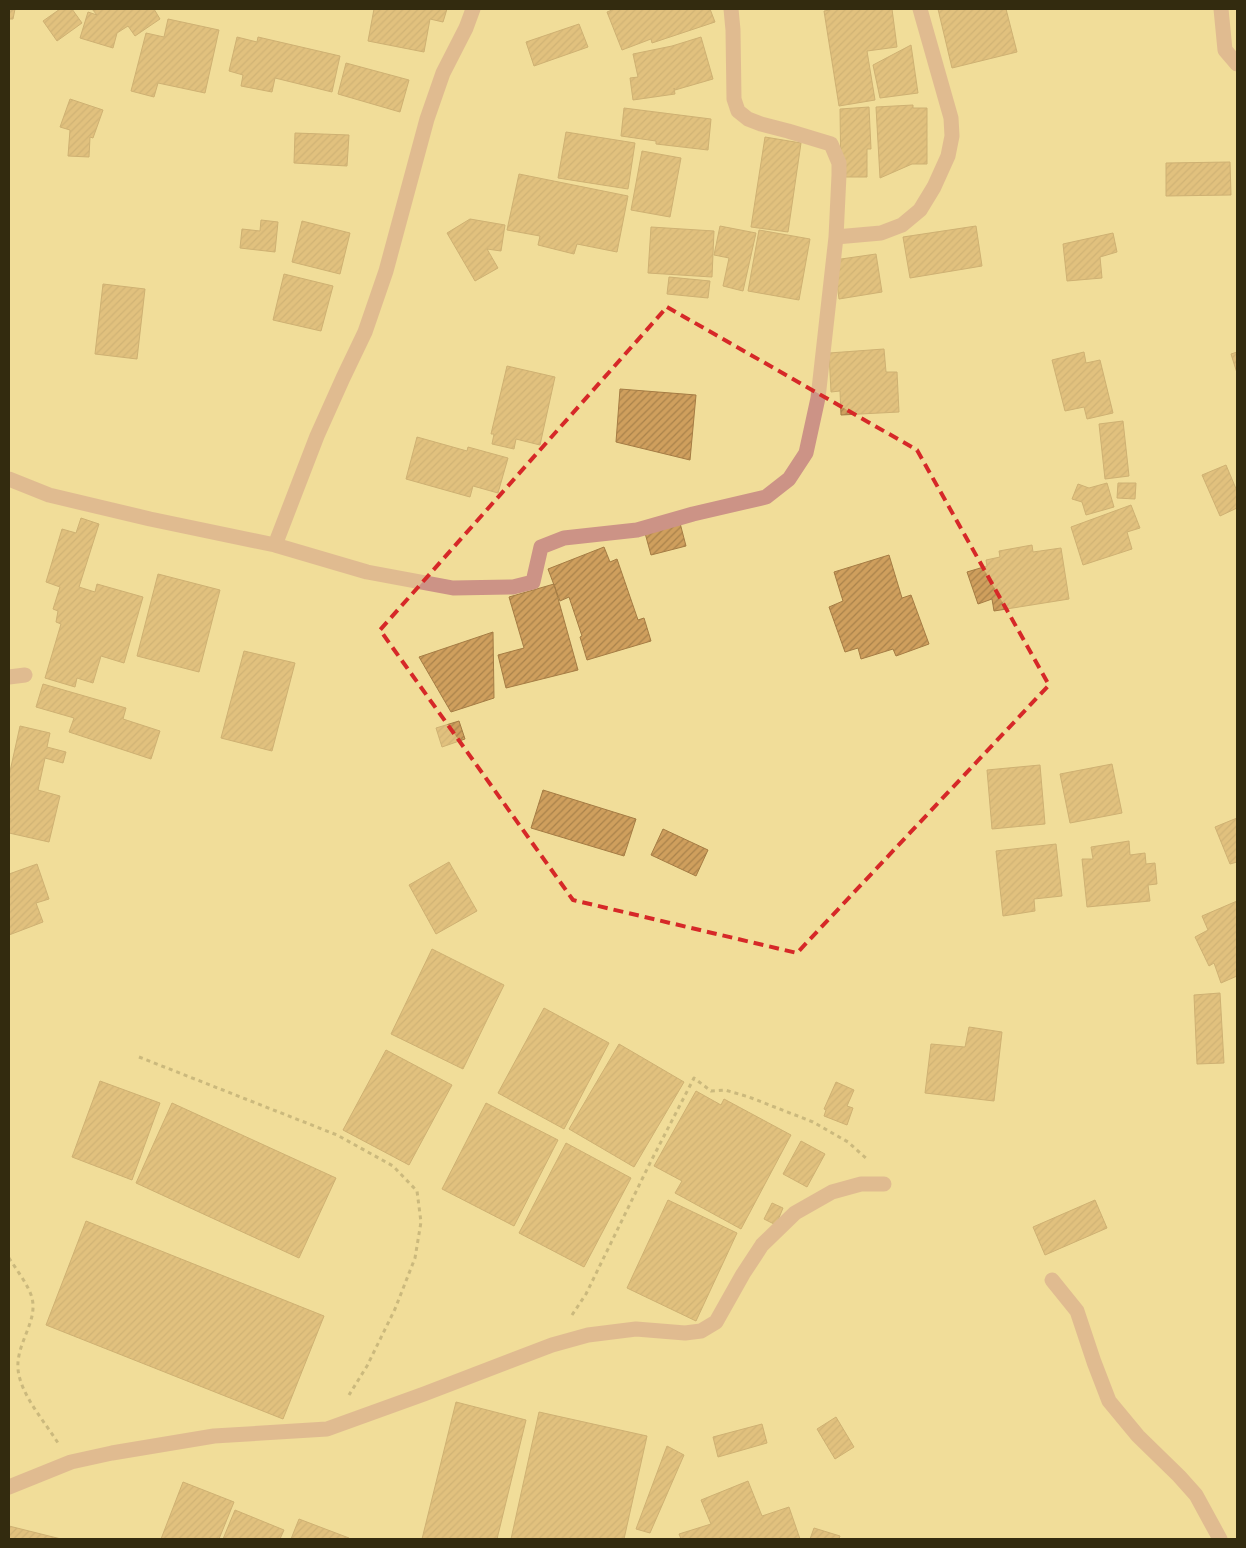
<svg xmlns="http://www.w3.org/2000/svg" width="1246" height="1548" font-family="'Noto Sans',sans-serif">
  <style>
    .building { fill: url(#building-hatch); stroke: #a57c44 }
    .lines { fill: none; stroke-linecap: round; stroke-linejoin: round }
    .path { stroke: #9e8f5c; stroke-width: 3; stroke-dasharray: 4 4; stroke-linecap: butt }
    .street { stroke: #cc9386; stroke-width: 15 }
    .marked { fill: none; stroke: #d62828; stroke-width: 4; stroke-dasharray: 10 6; stroke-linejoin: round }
  </style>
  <defs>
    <pattern id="building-hatch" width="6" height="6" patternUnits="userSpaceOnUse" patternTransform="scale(1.25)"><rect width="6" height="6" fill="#cf9f5d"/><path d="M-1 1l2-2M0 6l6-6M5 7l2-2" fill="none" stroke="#a9824b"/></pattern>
  </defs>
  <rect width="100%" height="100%" fill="#f1dd99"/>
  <path class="building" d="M9 9H15L13 19H9Z
    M60 9H72L82 23 57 41 43 21Z
    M92 9H154L160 19 135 36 128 26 117 33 113 48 80 38 88 12 97 15Z
    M374 9H447L443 22 430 19 424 52 368 41Z
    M614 9H710L715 22 652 43 651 39 622 50 607 12Z
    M830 9H892L897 47 867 51 875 100 839 106 824 11 830 10Z
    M938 9H1006L1017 52 952 68Z
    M168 19 219 30 205 93 158 83 154 97 131 91 146 33 164 37Z
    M579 24 588 47 534 66 526 42Z
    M237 37 257 42 258 37 340 56 332 92 275 78 272 92 241 86 243 75 229 71Z
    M701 37 713 79 675 90 674 88 675 94 633 100 630 78 638 77 633 54 672 46Z
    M911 45 918 93 880 98 873 65Z
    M346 63 409 80 400 112 338 94Z
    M70 99 103 110 93 138 90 137 89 157 68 156 70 130 60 127Z
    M913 105V108H927V164H912L880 178 876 107Z
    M869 107 871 149H867V177H841L840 109Z
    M624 108 711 119 708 150 656 144V141L621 136Z
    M566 132 635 143 628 189 558 178Z
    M295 133 349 135 347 166 294 163Z
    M765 137 801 143 788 232 751 227Z
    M642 151 681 158 670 217 631 210Z
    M1230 162 1231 195 1166 196V163Z
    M519 174 628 196 617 252 577 244 574 254 538 245 540 236 507 230Z
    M470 219 505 225 501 251 487 249 498 268 475 281 447 233Z
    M261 220 278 222 275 252 240 248 242 229 260 231Z
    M302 221 350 233 340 274 292 262Z
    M720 226 756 233 743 291 723 286 729 258 714 255Z
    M976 226 982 266 910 278 903 237Z
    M651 227 714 231 712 277 648 273Z
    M759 230 810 239 799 300 748 291Z
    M1113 233 1117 252 1100 257 1102 278 1067 281 1063 244Z
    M876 254 882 292 839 299 834 260Z
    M284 274 333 286 321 331 273 320Z
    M669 277 710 281 708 298 667 294Z
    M103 284 145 289 137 359 95 354Z
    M884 349 886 372H897L899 412 841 415 840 391 831 392 829 353Z
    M1084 352 1086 363 1100 360 1113 413 1087 419 1084 407 1065 411 1052 360Z
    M1237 352V373L1231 354Z
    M507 366 555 377 540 445 516 439 514 449 492 444 494 434H491Z
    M620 389 696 395 690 460 616 442Z
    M1123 421 1129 476 1105 479 1099 424Z
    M417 437 467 451 468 447 508 458 498 493 473 486 470 497 406 479Z
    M1226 465 1237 491V508L1220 516 1202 475Z
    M1107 483 1114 507 1086 515 1082 502 1072 499 1078 484 1089 488Z
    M1118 483H1136L1135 499 1117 498Z
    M1131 505 1140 528 1127 532 1132 549 1083 565 1071 527Z
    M81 518 99 524 79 587 95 592 97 584 143 597 124 663 101 656 93 683 77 678 75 687 45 678 61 624 56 622 58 611 53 609 60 587 46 582 62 529 76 533Z
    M680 523 686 546 651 555 645 533Z
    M1032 545 1033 552 1061 548 1069 599 994 611 992 599 978 604 967 572 987 566 986 560 1000 557 999 551Z
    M604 547 610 562 617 559 638 620 644 618 651 641 587 660 580 637 582 636 569 597 560 601 548 569Z
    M889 555 902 598 911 595 929 644 896 656 893 649 861 659 858 648 845 652 829 607 843 601 834 572Z
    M158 574 220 590 199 672 137 656Z
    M554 584 578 670 506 688 498 655 524 648 509 597Z
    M493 632 494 698 451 712 419 657Z
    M244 651 295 663 272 751 221 738Z
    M43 684 126 708 123 719 160 731 151 759 69 732 74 718 36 707Z
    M459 721 465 739 442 747 436 728Z
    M20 726 50 733 47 747 66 752 63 763 45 758 38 790 60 796 49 842 9 833 10 818 9 817V776Z
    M1112 764 1122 813 1070 823 1060 774Z
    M1040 765 1045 824 992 829 987 770Z
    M543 790 636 819 624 856 531 828Z
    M1237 818V862L1230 864 1215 827Z
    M663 829 708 850 696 876 651 855Z
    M1129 841 1130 855 1145 853 1146 864 1155 863 1157 884 1148 885 1150 901 1087 907 1082 859H1093L1091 847Z
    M1056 844 1062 896 1034 899 1035 911 1003 916 996 851Z
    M449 862 477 911 436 934 409 885Z
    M37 864 49 899 36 903 43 922 9 935V874Z
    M1237 901V976L1221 983 1214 963 1209 966 1195 937 1208 930 1202 916Z
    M432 949 504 985 463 1069 391 1034Z
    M1220 993 1224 1063 1197 1064 1194 995Z
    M544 1008 609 1043 564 1129 498 1093Z
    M969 1027 1002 1032 994 1101 925 1093 931 1044 965 1047Z
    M619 1044 684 1082 634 1167 569 1129Z
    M386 1050 452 1085 409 1165 343 1130Z
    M100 1081 160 1103 132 1180 72 1157Z
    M836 1082 854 1090 847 1106 853 1108 847 1125 824 1116 826 1110 824 1109Z
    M696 1091 721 1105 724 1099 791 1135 741 1229 675 1193 682 1181 654 1166Z
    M172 1103 336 1178 299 1258 136 1183Z
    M486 1103 558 1140 514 1226 442 1189Z
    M801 1141 825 1154 807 1187 783 1174Z
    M566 1143 631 1178 584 1267 519 1233Z
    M668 1200 737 1233 696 1321 627 1288Z
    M1095 1200 1107 1228 1045 1255 1033 1227Z
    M772 1203 783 1208 776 1225 764 1219Z
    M86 1221 324 1316 283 1419 46 1325Z
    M456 1402 526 1420 497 1539H422Z
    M539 1412 647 1436 624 1539H511Z
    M836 1417 854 1447 835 1459 817 1429Z
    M762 1424 767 1443 718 1457 713 1437Z
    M667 1446 684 1455 650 1533 636 1529Z
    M748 1481 762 1516 789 1507 800 1539H681L679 1534 711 1524 701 1500Z
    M183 1482 234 1502 219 1539H161Z
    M235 1510 284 1530 280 1539H223Z
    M299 1519 349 1538V1539H291Z
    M9 1526 61 1539H9Z
    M814 1528 840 1536 839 1539H810Z"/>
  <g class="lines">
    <path class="path" d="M139 1057 337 1135 393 1166 417 1191 421 1222 415 1258 395 1309 367 1366 349 1395
      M9 1258C16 1269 29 1286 32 1298 38 1322 16 1343 18 1369 20 1394 45 1422 58 1443
      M572 1315 586 1294 649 1165 694 1078 711 1091 725 1090 749 1097 813 1122 848 1142 868 1160"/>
    <path class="street" d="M1221 9 1225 50 1237 64
      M836 237 881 233 902 225 920 210 934 187 948 156 952 136 951 118 920 9
      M9 479 49 495 150 519 275 545 367 572 453 588 513 587 533 582 541 547 564 538 637 530 693 514 766 497 789 479 806 453 818 398 836 237 839 175V163L831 144 788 131 761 124 748 119 738 111 734 99 733 30 731 9
      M275 545 317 436 343 378 365 332 386 271 427 119 443 73 466 28 473 9
      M9 677 25 675
      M1052 1280 1077 1311 1094 1362 1109 1401 1138 1436 1179 1476 1196 1495 1220 1539
      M9 1487 71 1462 112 1453 214 1436 327 1429 424 1394 552 1345 588 1335 636 1329 685 1333 701 1331 716 1322 743 1274 762 1245 795 1213 832 1192 861 1184H884"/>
  </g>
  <path d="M0 0H1246V1548H0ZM667 307 917 450 1049 685 797 953 573 900 380 630Z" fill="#f1dd99" fill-opacity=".55" fill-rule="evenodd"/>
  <path class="marked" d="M667 307 917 450 1049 685 797 953 573 900 380 630Z"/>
  <rect width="1246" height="1548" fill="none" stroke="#332b0f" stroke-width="20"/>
</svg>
